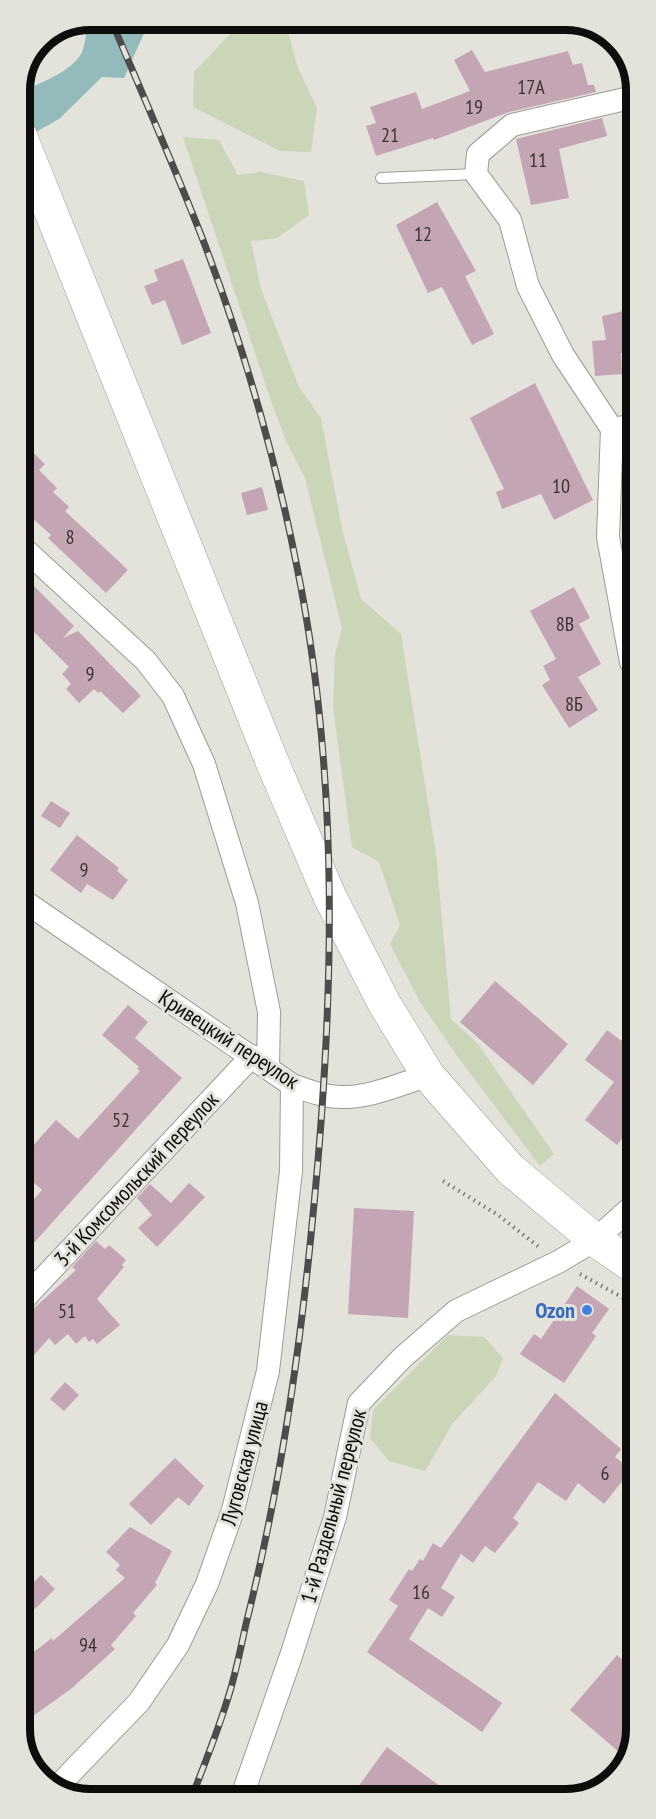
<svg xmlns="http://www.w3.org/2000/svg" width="656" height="1819" font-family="'PT Sans Narrow',sans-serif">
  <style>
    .green { fill: #cbd5b8 }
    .water { fill: #94bbbc }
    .building { fill: #c4a5b4 }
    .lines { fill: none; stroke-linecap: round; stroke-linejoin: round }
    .service-casing { stroke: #9c9b94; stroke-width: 12 }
    .minor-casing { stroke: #9c9b94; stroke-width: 24 }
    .primary-casing { stroke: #9c9b94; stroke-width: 34 }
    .path { stroke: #7a7974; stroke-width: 4; stroke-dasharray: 1.5 4.5; stroke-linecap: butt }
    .service { stroke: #fff; stroke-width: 10 }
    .minor { stroke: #fff; stroke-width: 22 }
    .primary { stroke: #fff; stroke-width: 33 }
    .rail-casing { stroke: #4d4c48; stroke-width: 7 }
    .rail { stroke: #e3e2db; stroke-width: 4.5; stroke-dasharray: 14; stroke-linecap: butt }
    .shop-dot { fill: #3f7fe0; stroke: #e3e2db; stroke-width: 2 }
    .labels { text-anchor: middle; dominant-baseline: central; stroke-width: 6; stroke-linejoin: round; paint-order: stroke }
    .number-label { font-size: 20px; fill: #3b3334 }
    .street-label { font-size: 22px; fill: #0d0d0a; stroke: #e3e2db }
    .shop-label { font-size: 22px; font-weight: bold; fill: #366cbe; stroke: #e3e2db; text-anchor: end }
    .rim { fill: none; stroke: #0d0d0a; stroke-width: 8 }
  </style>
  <rect width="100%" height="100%" fill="#e3e2db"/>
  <path class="green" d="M238 20H290L287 29 298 68 317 108 311 152 280 151 193 107 194 72 236 28Z
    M183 137 219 140 238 175 261 172 304 181 309 215 277 238 251 241 261 289 299 387 321 418 342 529 361 599 401 634 436 854 451 1019 478 1044 554 1154 540 1166 460 1060 420 1002 390 944 400 925 379 862 352 847 333 707 335 655 342 628 305 478 287 443 272 404Z
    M448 1335 484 1337 503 1358 496 1376 453 1423 425 1471 389 1461 370 1438 373 1410Z"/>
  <path class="water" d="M89 20H150L124 78 102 77 59 119 20 141V93C38 83 73 72 82 52 86 42 86 30 89 20Z"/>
  <path class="building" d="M472 50 485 72 568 51 573 65 582 63 588 85H594L596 92 509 112 434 140 433 138 376 156 366 126 376 123 370 107 416 92 422 109 470 91 454 60Z
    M602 118 607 136 559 149 569 198 531 205 516 139Z
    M437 202 476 271 465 276 494 334 472 345 442 287 428 293 396 225Z
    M183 259 211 333 182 345 165 300 152 305 144 286 158 281 154 270Z
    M624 311 633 352 621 353 622 374 595 376 592 341 606 340 602 316Z
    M535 383 593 500 554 520 541 494 502 509 496 492 504 489 470 418Z
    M20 440 45 464 39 470 57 488 53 492 69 507 65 511 128 570 106 593 48 538 51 535 20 507Z
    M262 487 268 510 247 515 241 493Z
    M20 572 74 626 63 638 78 631 141 696 123 713 100 691 98 693 94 689 79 703 66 689 71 684 62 674 69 667 20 618Z
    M574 587 590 618 579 624 601 664 578 677 598 710 569 728 542 685 550 680 543 666 556 659 530 611Z
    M51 801 70 813 60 828 41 816Z
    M77 835 119 868 117 871 128 880 113 900 87 884 81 893 50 870Z
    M495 981 568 1044 533 1085 460 1022Z
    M128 1005 148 1022 135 1038 182 1078 32 1245 21 1235V1214L42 1190 21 1171V1141L30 1149 56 1120 78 1139 140 1071 137 1069 139 1067 102 1035Z
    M607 1030 635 1051 636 1121 617 1145 585 1120 614 1082 585 1060Z
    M189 1183 205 1197 157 1247 138 1228 152 1215 137 1198 150 1184 171 1203Z
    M354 1208 414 1211 408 1318 348 1314Z
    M96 1241 105 1249 109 1245 126 1260 122 1265 124 1267 97 1299 120 1325 97 1344 93 1339 89 1342 85 1336 76 1344 68 1334 55 1345 49 1338 21 1370V1320L76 1270 72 1267Z
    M577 1286 609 1309 592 1333 596 1336 564 1383 520 1354 534 1334 541 1339Z
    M65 1382 79 1395 64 1411 50 1399Z
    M555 1393 621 1449 615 1457 631 1470 604 1504 578 1483 566 1501 538 1482 513 1518 519 1523 495 1553 485 1546 473 1563 461 1554 441 1588 455 1597 442 1617 428 1608 409 1639 502 1703 482 1732 367 1652 398 1606 389 1600 409 1569 412 1571 420 1559 423 1561 433 1543 441 1548Z
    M175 1458 204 1486 189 1506 178 1497 151 1525 129 1504Z
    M130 1527 172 1551 155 1583 157 1585 133 1613 136 1616 111 1645 115 1649 72 1688 22 1724V1661L52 1638 53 1641 125 1578 116 1570 120 1565 106 1552Z
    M41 1575 55 1589 35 1609 22 1594Z
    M617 1655 636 1672V1730L627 1759 570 1710Z
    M387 1747 456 1798H350Z"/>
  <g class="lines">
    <defs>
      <path id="service" d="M381 178 476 174"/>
      <path id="minor" d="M612 429 635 425
        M20 545 146 661 173 696 204 764 247 903 269 1012 268 1068
        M631 662 608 537 612 429 563 355 528 286 510 220 476 174 478 154 512 125 634 97
        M21 899 292 1085C303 1089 313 1093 324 1095 358 1103 396 1086 428 1075
        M21 1302 252 1056
        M56 1788 139 1702 178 1645 207 1584 233 1510 268 1371 291 1171 292 1085
        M241 1799 291 1656 335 1517 359 1403 403 1357 456 1311 558 1262 595 1240 636 1203"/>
      <path id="primary" d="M20 135 271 759 330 897 384 1003 428 1075 510 1169 595 1240 636 1268"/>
    </defs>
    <use href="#service" class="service-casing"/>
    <use href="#minor" class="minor-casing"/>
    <use href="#primary" class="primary-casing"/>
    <path class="path" d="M443 1181 498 1215 539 1247
      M580 1274 636 1305"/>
    <use href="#service" class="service"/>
    <use href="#minor" class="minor"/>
    <use href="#primary" class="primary"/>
    <defs>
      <path id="rail" d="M111 20C142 93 174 166 203 240 243 345 275 456 297 567 341 784 334 1006 312 1225 299 1360 279 1493 246 1624 240 1651 235 1678 226 1704 216 1736 203 1768 191 1799"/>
    </defs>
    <use href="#rail" class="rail-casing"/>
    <use href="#rail" class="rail"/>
  </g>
  <circle class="shop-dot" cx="587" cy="1310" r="6"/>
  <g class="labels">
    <g class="number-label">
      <text x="531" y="87">17А</text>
      <text x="474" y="107">19</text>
      <text x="390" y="135">21</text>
      <text x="538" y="160">11</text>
      <text x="423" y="234">12</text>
      <text x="561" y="486">10</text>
      <text x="70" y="537">8</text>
      <text x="565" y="624">8В</text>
      <text x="90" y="674">9</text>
      <text x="574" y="704">8Б</text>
      <text x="84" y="870">9</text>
      <text x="121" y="1120">52</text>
      <text x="67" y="1311">51</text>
      <text x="605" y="1473">6</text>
      <text x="421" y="1592">16</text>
      <text x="88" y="1645">94</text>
    </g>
    <g class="street-label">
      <text transform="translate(229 1039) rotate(33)">Кривецкий переулок</text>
      <text transform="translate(136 1179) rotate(-47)">3-й Комсомольский переулок</text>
      <text transform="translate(244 1463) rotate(-75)">Луговская улица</text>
      <text transform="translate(333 1506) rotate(-75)">1-й Раздельный переулок</text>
    </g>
    <g class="shop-label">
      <text x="575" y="1310">Ozon</text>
    </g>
  </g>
  <path d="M0 0H656V1819H0ZM90 30H566A60 60 0 0 1 626 90V1729A60 60 0 0 1 566 1789H90A60 60 0 0 1 30 1729V90A60 60 0 0 1 90 30Z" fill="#e3e2db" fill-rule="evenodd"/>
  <path class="rim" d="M90 30H566A60 60 0 0 1 626 90V1729A60 60 0 0 1 566 1789H90A60 60 0 0 1 30 1729V90A60 60 0 0 1 90 30Z"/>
</svg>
